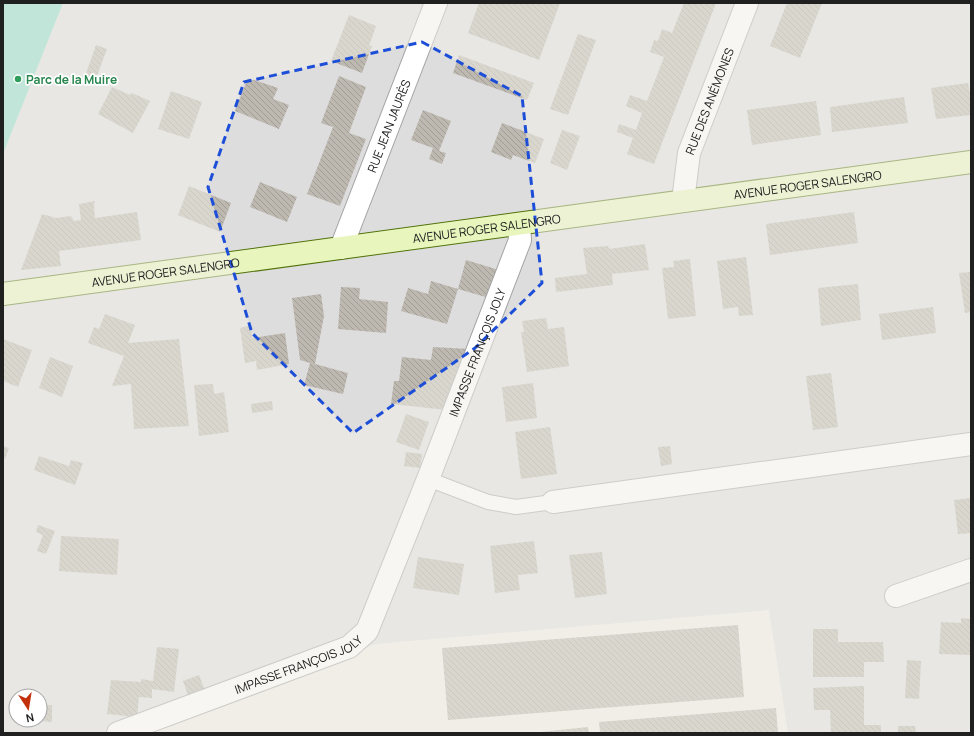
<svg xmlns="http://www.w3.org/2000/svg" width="974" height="736" font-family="Manrope,sans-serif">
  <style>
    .residential { fill: #dedddd; fill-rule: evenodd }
    .pitch { fill: #89dacb }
    .building { fill: url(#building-back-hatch) }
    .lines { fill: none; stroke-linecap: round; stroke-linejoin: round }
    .lane-casing { stroke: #a4a4a4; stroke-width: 16 }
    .street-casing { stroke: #a4a4a4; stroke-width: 24 }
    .secondary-casing { stroke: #52720b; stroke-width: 24 }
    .lane { stroke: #fff; stroke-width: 14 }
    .street { stroke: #fff; stroke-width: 22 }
    .secondary { stroke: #e8f6be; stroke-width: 22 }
    .marked { fill: none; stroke: #1d4ed8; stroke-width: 3; stroke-dasharray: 8 5; stroke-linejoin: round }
    .leisure-dot { fill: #2e9e5b; stroke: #fff; stroke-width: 1.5 }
    .labels { text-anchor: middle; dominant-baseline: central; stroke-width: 3.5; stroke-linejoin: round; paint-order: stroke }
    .leisure-label { font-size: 12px; font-weight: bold; fill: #27864d; stroke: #fff; text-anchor: start }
    .street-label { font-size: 12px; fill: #202020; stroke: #fff }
  </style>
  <defs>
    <pattern id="building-back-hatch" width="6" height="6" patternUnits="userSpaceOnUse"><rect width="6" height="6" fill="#bdb8b0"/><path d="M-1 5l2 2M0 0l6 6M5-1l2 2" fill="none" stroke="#a29e97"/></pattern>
  </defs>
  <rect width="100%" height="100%" fill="#f0eee7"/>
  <path class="residential" d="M63 3H971V733H788L769 610 375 644 136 733H3V154ZM16 696H40V720H16Z"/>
  <path class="pitch" d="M3 3H63L3 154Z"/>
  <path class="building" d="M479 3H560L539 60 468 33Z
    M684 3H716L654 164 627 154 633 138 617 132 619 124 636 130 642 113 626 106 630 95 647 101 664 57 650 52 654 40 658 41 662 29 672 33Z
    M787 3H822L800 58 770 46Z
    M349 15 376 26 369 46H372L362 73 331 61Z
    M578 34 596 40 568 115 550 109Z
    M96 45 107 49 94 84 84 79Z
    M459 55 534 83 527 100 453 73Z
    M339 76 366 87 349 133 366 139 340 206 307 194 333 127 321 123Z
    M248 78 278 88 273 99 289 105 279 129 235 111Z
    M968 83 971 100V115L936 119 931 88Z
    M112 87 130 95 132 93 150 101 133 133 98 114Z
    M171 91 202 102 189 139 158 129Z
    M904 97 908 123 832 132 830 107Z
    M816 101 821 135 752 145 747 110Z
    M423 110 451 121 439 151 446 153 442 164 429 159 433 148 411 140Z
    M502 123 544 139 535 163 513 155 511 160 491 152Z
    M562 130 580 136 567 170 550 163Z
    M260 182 297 197 287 222 250 207Z
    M189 186 231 203 220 232 178 215Z
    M95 201 94 205 95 218 137 212 141 240 59 251 61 266 21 270 42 214 56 218 71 216 74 221 81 220 79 204Z
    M854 212 858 243 770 255 766 224Z
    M645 244 649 270 612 274 613 285 556 292 555 278 587 274 583 248 608 246 609 249Z
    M746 257 753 315 739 316 738 307 723 309 717 261Z
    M690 259 696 316 668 319 662 268 674 267 673 261Z
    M466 260 499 270 489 298 458 289 447 324 401 311 408 288 428 294 431 281 458 289Z
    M971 272V312L965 313 959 273Z
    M858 284 861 320 821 326 818 288Z
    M341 287 360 288 359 299 388 302 386 333 338 329Z
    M321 294 324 316 315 364 348 373 343 394 304 385 310 363 300 360 292 298Z
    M933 307 936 333 882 340 879 314Z
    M105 314 135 325 128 343 179 339 189 426 134 429 131 384 112 386 124 356 88 343 94 327 99 329Z
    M546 318 548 329 564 327 569 366 527 372 521 332H524L522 321Z
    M251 325 252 338 285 333 289 364 257 370 256 361 245 363 240 328Z
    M3 339 32 350 18 387 3 381V372L5 366H3Z
    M433 347 469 349 447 410 391 404 394 381H399L402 357 431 360Z
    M50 357 73 366 62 397 39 388Z
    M831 373 838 427 813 430 806 376Z
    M533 383 537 418 506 422 502 387Z
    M213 384 214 394 224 392 229 432 199 436 194 385Z
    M272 401 273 410 252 413 251 404Z
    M406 414 429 422 419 450 396 442Z
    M550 427 557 474 521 479 515 432Z
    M3 446 9 448 5 459 3 458Z
    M670 446 672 464 661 466 658 447Z
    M406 452 422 454 420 468 404 466Z
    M39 456 69 466 71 460 83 463 75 485 34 470Z
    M971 498V533L958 534 954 500Z
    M38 525 55 531 46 554 37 551 43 535 36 532Z
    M61 536 119 539 117 575 59 571Z
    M534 541 538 573 518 575 520 590 495 593 490 546Z
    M602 552 607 594 575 598 569 555Z
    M418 557 464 564 459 595 413 588Z
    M961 618 971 619V655L939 654 941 622 961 623Z
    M738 625 744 697 448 720 442 648Z
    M813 629H838V642H883L884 662H864V677H813Z
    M157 647 179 649 174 692 152 689V698L139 697 137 717 107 714 111 680 141 682V679L153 681Z
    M907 660 921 661 919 699 905 698Z
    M199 675 206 693 189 698 183 681Z
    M864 686V725H881V733H831L830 710H814L813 688Z
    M40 705H52V722L40 721Z
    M776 708 778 733H600L599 722Z
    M898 726H915L916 733H898Z
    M588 727 589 733H540V732Z"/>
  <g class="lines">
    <defs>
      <path id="lane" d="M428 479 488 502 516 507 553 502"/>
      <g id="street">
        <path id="s1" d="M683 201 689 153 747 3"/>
        <path id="s2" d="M341 248 436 3"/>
        <path d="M553 502 971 444"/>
        <path d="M896 596 971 570"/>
        <path id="s3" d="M118 733 349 647 367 631 428 479 520 240 519 224"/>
      </g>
      <g id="secondary">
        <path id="s4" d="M3 294 971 162"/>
      </g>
    </defs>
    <use href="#lane" class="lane-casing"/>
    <use href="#street" class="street-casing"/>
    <use href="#secondary" class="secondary-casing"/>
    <use href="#lane" class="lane"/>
    <use href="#street" class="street"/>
    <use href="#secondary" class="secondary"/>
  </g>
  <path d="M0 0H974V736H0ZM422 42 522 96 542 283 475 348 353 433 252 333 208 187 244 82Z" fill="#f0eee7" fill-opacity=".55" fill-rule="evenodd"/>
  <path class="marked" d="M422 42 522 96 542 283 475 348 353 433 252 333 208 187 244 82Z"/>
  <circle class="leisure-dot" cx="18" cy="79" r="4"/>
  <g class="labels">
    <g class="leisure-label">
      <text x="26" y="79">Parc de la Muire</text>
    </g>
    <g class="street-label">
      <text stroke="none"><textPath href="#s1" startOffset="104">RUE DES ANÉMONES</textPath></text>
      <text stroke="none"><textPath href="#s2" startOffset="131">RUE JEAN JAURÈS</textPath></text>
      <text stroke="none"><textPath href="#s4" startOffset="812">AVENUE ROGER SALENGRO</textPath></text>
      <text stroke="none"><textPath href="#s4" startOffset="488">AVENUE ROGER SALENGRO</textPath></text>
      <text stroke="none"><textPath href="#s4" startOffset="164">AVENUE ROGER SALENGRO</textPath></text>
      <text stroke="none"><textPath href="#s3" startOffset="570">IMPASSE FRANÇOIS JOLY</textPath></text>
      <text stroke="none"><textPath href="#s3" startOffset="193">IMPASSE FRANÇOIS JOLY</textPath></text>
    </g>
  </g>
  <rect width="974" height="736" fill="none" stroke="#202020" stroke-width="8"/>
  <g transform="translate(28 708) rotate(168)"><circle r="19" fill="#ffffff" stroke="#a6a6a6"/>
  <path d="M0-3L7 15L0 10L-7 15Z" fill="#c3310c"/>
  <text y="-6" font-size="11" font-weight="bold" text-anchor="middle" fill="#202020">N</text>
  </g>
</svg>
